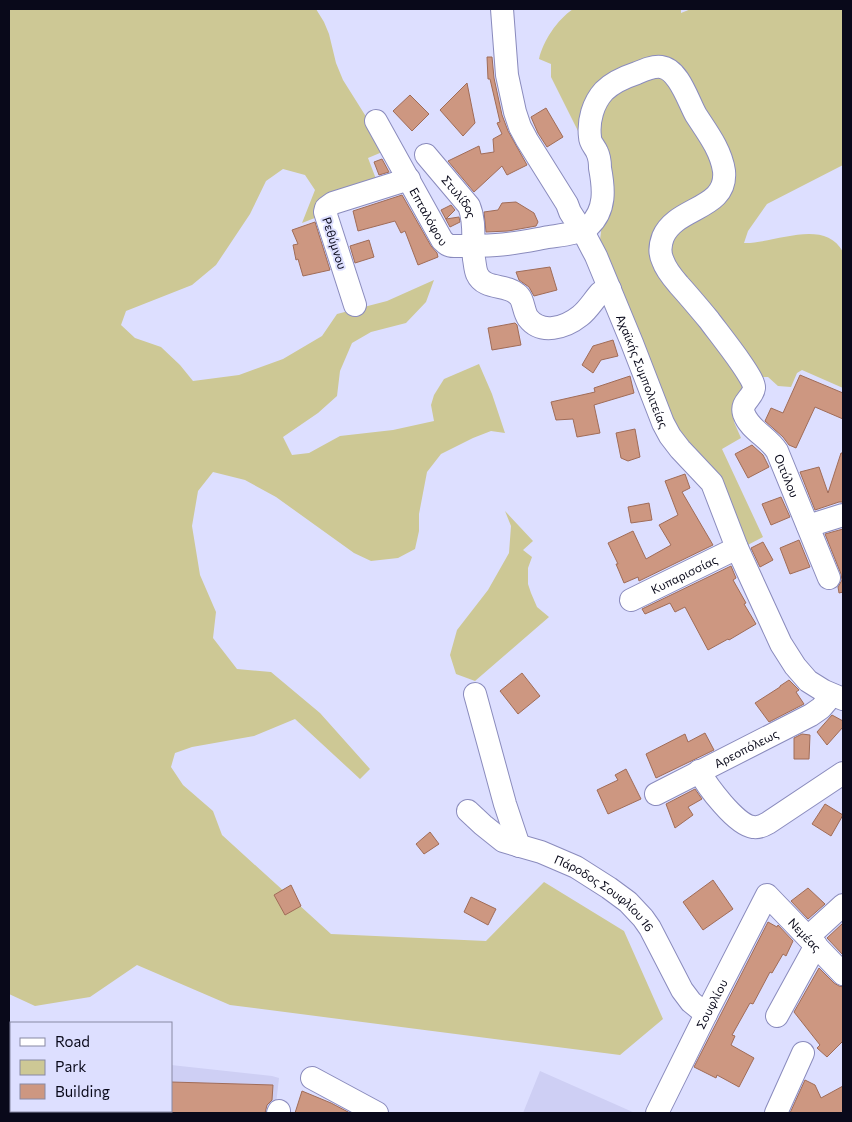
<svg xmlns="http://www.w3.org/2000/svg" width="852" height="1122" font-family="Commissioner,sans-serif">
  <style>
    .built { fill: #cecff4 }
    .green { fill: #cdc895 }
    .building { fill: #cd9781; stroke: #a06c58 }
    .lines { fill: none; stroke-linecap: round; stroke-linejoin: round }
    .minor-casing { stroke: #8a8bbd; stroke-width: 24 }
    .minor { stroke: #fff; stroke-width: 22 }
    .labels { text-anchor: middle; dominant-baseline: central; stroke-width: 4; stroke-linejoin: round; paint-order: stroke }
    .street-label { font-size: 12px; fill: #09091a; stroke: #dddfff }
  </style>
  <rect width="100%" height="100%" fill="#dddfff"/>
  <path class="built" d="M9 1032 11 1034V1111H171V1065L272 1076 279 1078 275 1113H9Z
    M540 1071 635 1113H523Z"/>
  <path class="green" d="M9 9H316L324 22 329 34 336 63 343 80 387 150 368 158 381 192 302 223 315 190 305 175 283 169 266 181 250 214 216 265 192 285 126 311 121 325 135 338 161 347 180 365 193 381 239 375 283 359 322 336 337 314 387 301 434 280 426 302 406 323 371 332 352 343 340 371 337 396 318 413 283 437 292 455 309 453 340 436 393 430 434 421 431 405 434 395 444 379 479 364 492 394 505 433 491 431 473 438 441 454 427 472 419 514V531L415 549 398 558 371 561 354 553 276 497 245 480 213 472 198 491 192 526 200 575 216 612 213 638 237 669 271 672 320 713 370 769 360 779 295 719 254 736 192 747 175 753 171 767 183 785 213 811 222 835 331 934 486 941 544 882 624 931 663 1019 620 1055 230 1005 137 965 90 997 35 1006 9 994Z
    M573 9H681V13L691 9H843V165L767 204 748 231 744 243C774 244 824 217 843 252V388L802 370 797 373 791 387 778 386 768 377H758L657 238 750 386 733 412 734 422 741 438 722 449 763 537 740 549 685 447 608 263 600 240 602 224 587 149 551 77V64L539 59C543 41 557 20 573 9Z
    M505 511 533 541 523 550 532 557 528 568V584L531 593 537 607 549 617 475 681 456 674 450 655 457 630 488 590 509 553 511 526Z"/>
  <path class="building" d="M487 57H492L494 78 502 115 508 131 527 165 507 175 502 166 474 192 448 161 479 146 481 154 494 152 493 139 502 134 497 123 500 122 490 79H488Z
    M467 83 475 123 463 136 440 110Z
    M410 95 429 114 412 131 393 111Z
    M546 108 563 137 547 147 538 133 531 117Z
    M382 159 389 172 379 175 374 162Z
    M402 195 431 246 437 253 438 257 418 265 405 231 401 233 395 221 358 231 353 211Z
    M516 202 534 213 538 222 536 226 508 231 486 232 484 212 498 210 502 203Z
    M451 205 455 210 446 219 459 217 460 222 450 227 441 210Z
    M315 222 330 270 303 276 298 259 296 260 293 245 298 244 292 230Z
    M369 240 374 257 355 263 350 246Z
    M550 267 557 290 534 296 529 287 519 280 516 272Z
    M515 323 517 325 521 345 492 350 488 328Z
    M613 340 618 356 601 360 593 373 582 365 593 346Z
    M800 375 843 393V419L815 407 796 448 789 445 783 437 765 421 771 408 783 413Z
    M630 376 634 393 594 405 600 433 577 437 573 419 556 420 551 402 595 392 594 388Z
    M635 429 640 457 628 461 621 458 616 433Z
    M752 445 763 455 769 467 748 478 735 454Z
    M841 453H843V502H839L815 510 800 472 819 467 828 493Z
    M685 474 690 488 682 492 713 545 639 581 638 577 624 583 616 564H618L608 543 633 531 646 559 671 545 659 525 678 515 665 481Z
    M781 497 790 517 771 525 762 504Z
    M649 503 652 520 631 523 628 507Z
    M843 529V592L839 593 838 587 842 580 841 574 825 534Z
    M799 540 810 567 790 574 780 548Z
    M763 542 773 560 760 567 751 548Z
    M731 566 736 578 733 580 746 603 744 604 756 624 729 640 728 639 708 650 685 607 675 612 670 603 645 614 642 609Z
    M522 673 540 696 518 714 500 691Z
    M789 680 799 690 796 692 804 704 769 722 755 703 780 687V686Z
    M832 715 843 721V727L827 745 817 732Z
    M705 733 714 750 656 778 646 754 685 734 688 742Z
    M802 734 810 735 809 759H794V738Z
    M626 769 641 799 608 814 597 790 618 780 615 775Z
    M695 789 702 799 688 807 693 815 675 828 666 804Z
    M825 804 843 815 831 836 812 824Z
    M430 832 439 844 424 854 416 844Z
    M713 880 733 909 703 930 683 902Z
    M291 885 301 906 285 915 274 895Z
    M808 888 825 904 808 919 791 901Z
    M471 897 496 909 488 925 464 912Z
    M768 922 777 927 778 925 793 941 786 956 783 954 772 973 770 972 753 1004 750 1003 732 1035 735 1036 731 1045 754 1058 739 1087 717 1075 716 1078 694 1067Z
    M843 923V955L827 938Z
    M819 968 834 983 839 986 843 987V1041L827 1057 817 1048 820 1045 794 1012Z
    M805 1080 815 1085 821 1098 843 1086V1113H790Z
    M171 1082 273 1085 272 1100 267 1105 265 1113H171Z
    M302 1091 331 1103 350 1113H295Z"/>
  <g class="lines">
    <defs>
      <g id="minor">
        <path id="s1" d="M502 9 507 75 515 112 520 127 527 140 567 204 570 212 586 237 596 256 632 343 663 423 670 436 680 449 712 483 737 548 781 644 795 666 808 681 824 691 843 699"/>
        <path id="s2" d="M376 121 442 240C446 244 448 246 454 246 468 246 482 246 496 245 514 244 532 240 549 237 562 235 578 234 589 226 606 210 604 189 600 168 600 163 599 156 597 152 595 147 590 143 590 137 588 121 593 103 604 91 613 82 625 77 637 73 644 70 653 66 661 67 679 69 688 101 696 115 707 132 721 150 724 171 728 210 676 206 663 237 660 245 659 253 663 261 666 270 673 278 679 285 689 296 699 308 709 320 716 330 756 379 754 388 753 398 740 402 744 414 750 430 768 437 777 451L829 578"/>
        <path id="s3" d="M426 155 469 206C476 223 472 241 474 259 475 264 475 269 477 274 484 290 506 284 517 294 524 299 523 311 528 318 541 335 565 328 580 316 588 310 593 301 600 293L603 291 610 289"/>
        <path d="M355 305 325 212 326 208 333 203 409 179"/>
        <path d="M808 526 843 515"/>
        <path id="s4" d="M631 600 737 548"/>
        <path d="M475 694 505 804 519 846"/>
        <path d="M699 771C707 786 736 825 753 827 759 828 763 826 768 823L843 773"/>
        <path id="s5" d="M656 794 811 715 821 708 832 695"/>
        <path id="s6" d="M468 811 483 825 503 841 541 852 576 867 609 888 628 902 643 918 650 928 682 990 691 1002 706 1014"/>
        <path d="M808 937 843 905"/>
        <path d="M777 1016 816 945"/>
        <path d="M312 1078 377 1113"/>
        <path d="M278 1113 279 1111"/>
        <path id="s7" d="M657 1113 706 1014 767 895 843 974"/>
        <path d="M776 1113 803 1053"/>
      </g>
    </defs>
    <use href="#minor" class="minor-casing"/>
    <use href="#minor" class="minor"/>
  </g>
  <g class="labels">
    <g class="street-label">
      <text stroke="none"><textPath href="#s3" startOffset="54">Στυλίδος</textPath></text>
      <text stroke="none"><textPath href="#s2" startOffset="109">Επταλόφου</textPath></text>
      <text transform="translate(335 243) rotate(72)">Ρεθύμνου</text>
      <text stroke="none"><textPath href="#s1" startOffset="394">Αχαϊκής Συμπολιτείας</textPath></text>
      <text stroke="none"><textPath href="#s2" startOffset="1002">Οιτύλου</textPath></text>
      <text stroke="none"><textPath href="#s4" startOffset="59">Κυπαρισσίας</textPath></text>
      <text stroke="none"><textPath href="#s5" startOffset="101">Αρεοπόλεως</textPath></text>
      <text stroke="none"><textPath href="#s6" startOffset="162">Πάροδος Σουφλίου 16</textPath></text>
      <text stroke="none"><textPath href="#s7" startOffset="299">Νεμέας</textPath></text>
      <text stroke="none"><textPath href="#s7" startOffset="122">Σουφλίου</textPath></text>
    </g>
  </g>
  <rect width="852" height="1122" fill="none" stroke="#09091a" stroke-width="20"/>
  <rect x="10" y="1022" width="162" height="90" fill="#dddfff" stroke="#8889a3"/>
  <rect x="20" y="1038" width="25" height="8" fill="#ffffff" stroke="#8889a3"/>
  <text x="55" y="1047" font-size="15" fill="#09091a">Road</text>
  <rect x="20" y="1060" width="25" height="15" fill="#cdc895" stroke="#8889a3"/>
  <text x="55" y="1072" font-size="15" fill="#09091a">Park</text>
  <rect x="20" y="1084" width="25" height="15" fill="#cd9781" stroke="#8889a3"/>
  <text x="55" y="1097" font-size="15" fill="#09091a">Building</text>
</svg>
